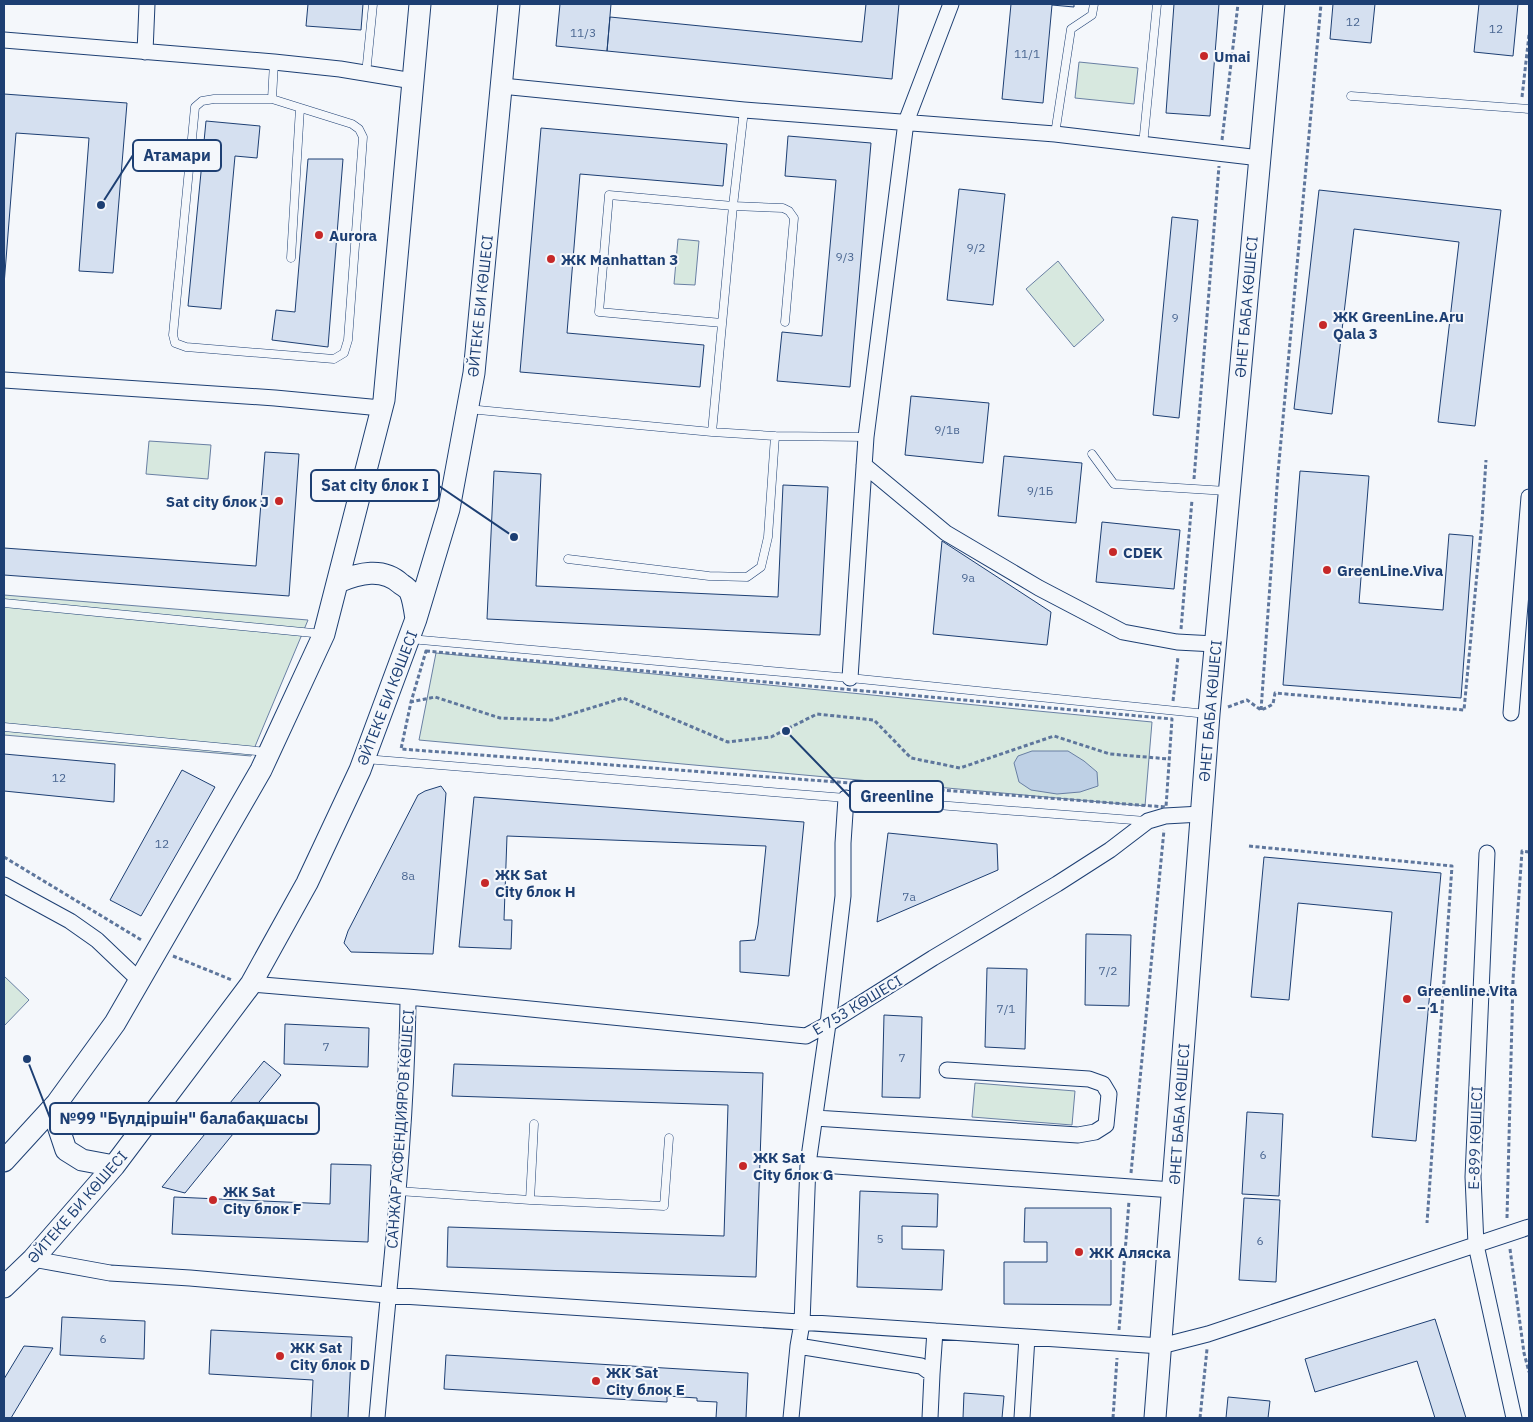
<svg xmlns="http://www.w3.org/2000/svg" width="1533" height="1422" font-family="'IBM Plex Sans',sans-serif">
  <style>
    .green { fill: #d7e8df; stroke: #687fa3 }
    .water { fill: #bed0e5; stroke: #687fa3 }
    .building { fill: #d5e0f0; stroke: #1d3f73 }
    .lines { fill: none; stroke-linecap: round; stroke-linejoin: round }
    .lane-casing { stroke: #1d3f73; stroke-width: 9 }
    .street-casing { stroke: #1d3f73; stroke-width: 17 }
    .secondary-casing { stroke: #1d3f73; stroke-width: 23 }
    .path { stroke: #5e769c; stroke-width: 3; stroke-dasharray: 4 2.5; stroke-linecap: butt }
    .lane { stroke: #f4f7fb; stroke-width: 8 }
    .street { stroke: #f4f7fb; stroke-width: 15 }
    .secondary { stroke: #f4f7fb; stroke-width: 21 }
    .poi-dot { fill: #c62828; stroke: #f4f7fb; stroke-width: 2 }
    .labels { text-anchor: middle; dominant-baseline: central; stroke-width: 4; stroke-linejoin: round; paint-order: stroke }
    .number-label { font-size: 12px; fill: #4b6792 }
    .poi-label { font-size: 15px; font-weight: bold; fill: #1d3f73; stroke: #f4f7fb; text-anchor: start }
    .street-label { font-size: 15px; fill: #1d3f73; stroke: #f4f7fb }
    .leader { fill: none; stroke: #1d3f73; stroke-width: 2 }
    .callout-dot { fill: #1d3f73; stroke: #f4f7fb; stroke-width: 2 }
    .callout { fill: #f4f7fb; stroke: #1d3f73; stroke-width: 2 }
    .callout-label { font-size: 16px; text-anchor: middle; font-weight: bold; fill: #1d3f73 }
  </style>
  <rect width="100%" height="100%" fill="#f4f7fb"/>
  <path class="green" d="M1079 62 1138 68 1134 104 1075 98Z
    M678 239 699 241 695 285 674 284Z
    M1058 261 1104 320 1074 347 1026 289Z
    M149 441 211 445 208 479 146 474Z
    M4 595 308 620 251 756 4 735Z
    M436 653 1152 722 1145 806 419 740Z
    M4 976 29 1000 4 1026Z
    M975 1083 1075 1091 1072 1125 972 1117Z"/>
  <path class="water" d="M1032 751H1068L1084 761 1097 772 1098 786 1080 792 1057 794 1031 790 1019 782 1014 763 1018 756Z"/>
  <path class="building" d="M308 4H363L361 30 306 26Z
    M560 4H611L607 51 556 46Z
    M866 4H899L892 79 607 51 610 17 862 42Z
    M1011 4H1074V7L1052 5 1043 103 1002 99Z
    M1174 4H1219L1210 116 1166 113Z
    M1333 4H1375L1371 43 1330 39Z
    M1479 4H1518L1513 56 1474 52Z
    M4 94 127 103 113 273 79 271 89 138 16 133 4 285Z
    M206 121 260 126 257 158 235 156 221 309 188 306Z
    M541 128 727 144 723 186 580 174 567 333 704 345 700 387 520 372Z
    M788 136 871 143 850 387 777 381 782 332 822 336 836 180 785 176Z
    M308 159H343L328 347 272 340 276 310 295 312Z
    M959 189 1005 194 993 305 947 300Z
    M1319 190 1501 210 1475 426 1438 422 1459 242 1354 229 1332 414 1294 409Z
    M1172 217 1198 220 1179 418 1153 415Z
    M911 396 989 403 983 463 905 455Z
    M265 452 299 454 289 596 4 575V548L256 566Z
    M1004 456 1082 463 1076 523 998 516Z
    M494 471 541 474 536 586 778 597 783 485 828 487 820 635 487 619Z
    M1300 471 1369 476 1359 603 1443 610 1449 534 1473 536 1461 698 1283 685Z
    M1102 522 1180 530 1174 589 1096 582Z
    M942 541 1051 612 1047 645 933 634Z
    M4 754 115 764 114 802 4 791Z
    M182 770 215 787 141 916 110 900Z
    M441 786 446 793 433 954 351 952 344 943 348 931 418 795 425 791Z
    M474 797 804 822 789 976 740 972V941L755 940 758 925 766 846 507 836 504 920H512L511 949 459 947Z
    M888 833 997 844 998 870 877 922Z
    M1264 857 1441 873 1416 1141 1372 1137 1392 912 1298 903 1289 1000 1251 997Z
    M1086 934 1131 935 1129 1006 1085 1005Z
    M987 968 1027 969 1025 1049 985 1047Z
    M884 1015 922 1017 920 1098 882 1097Z
    M285 1024 369 1028 368 1067 284 1064Z
    M264 1061 281 1075 185 1193 162 1187Z
    M454 1064 763 1073 756 1277 447 1267 448 1227 724 1236 728 1105 452 1096Z
    M1247 1112 1283 1114 1279 1196 1242 1194Z
    M331 1164 371 1165 368 1242 172 1234 174 1197 330 1204Z
    M860 1191 938 1194 937 1227 902 1226V1249L944 1250 942 1290 857 1287Z
    M1244 1198 1280 1200 1276 1282 1239 1280Z
    M1025 1208H1111V1305L1004 1304V1262H1047V1242H1024Z
    M62 1317 145 1321 144 1359 60 1355Z
    M1435 1319 1466 1418H1435L1417 1361 1315 1392 1305 1359Z
    M211 1330 352 1337 348 1418H311L313 1380 209 1374Z
    M24 1346 53 1348 11 1418H4V1379Z
    M446 1355 748 1373 746 1418H716L717 1402 697 1401V1398L667 1396V1402L444 1389Z
    M964 1393 1004 1396 1002 1418H963Z
    M1228 1397 1270 1401 1268 1418H1226Z"/>
  <g class="lines">
    <defs>
      <path id="lane" d="M366 74 373 4
        M1351 96 1529 109
        M214 99H272L352 124 359 129 363 137 348 340 344 353 334 359 186 347 175 343 173 335 195 107 202 101Z
        M272 99 274 62
        M1055 134 1071 29 1092 15 1094 4
        M1143 145 1157 4
        M291 258 300 108
        M722 323 599 312 609 195 733 206 783 208 789 211 794 218 785 322
        M468 409 712 432 733 206 744 110
        M712 432 775 436 866 437
        M1092 454 1114 484 1227 491
        M568 559 709 576 747 577 761 567 768 537 775 436
        M4 603 323 634
        M410 639 850 678 1207 714
        M4 727 268 752
        M365 759 846 798 1146 821
        M398 1191 530 1200 664 1206 669 1138
        M530 1200 534 1124"/>
      <path id="street" d="M4 40 274 62 340 69 413 81
        M145 52 147 4
        M502 86 744 110 1055 134 1260 158
        M4 380 275 398 381 408
        M864 465 946 533 1039 588 1123 632 1177 642 1215 644
        M850 678 866 437 906 122 951 4
        M1511 713 1529 497
        M1487 853 1473 1177 1476 1245 1514 1418
        M4 885 70 921 97 940 139 980
        M251 984 408 997C407 1138 389 1278 377 1418
        M408 997 806 1036 828 1024 933 958 1057 884 1110 850 1148 821 1165 816 1201 814
        M815 1118 1078 1135 1095 1132 1106 1125 1109 1094 1103 1084 1089 1079 947 1070
        M808 1164 1173 1190
        M33 1259 110 1273 190 1278 387 1295 1027 1337 1022 1418
        M1027 1337 1161 1346 1208 1334 1529 1227
        M798 1346 921 1366 932 1374 930 1418
        M932 1374 935 1331
        M791 1418 798 1346 802 1323 808 1164 828 1024 843 896V843L846 798"/>
      <path id="secondary" d="M338 582C359 573 383 567 401 584 404 586 409 589 410 592 413 598 415 612 416 619
        M57 1103V1123L66 1150 82 1160 114 1166
        M4 1161 57 1103 115 1023 261 770 324 634 384 400 420 4
        M4 1287 33 1259 114 1166 251 984 307 883 360 770 416 619 449 509 474 373 509 4
        M1155 1418 1209 714 1274 4"/>
    </defs>
    <use href="#lane" class="lane-casing"/>
    <use href="#street" class="street-casing"/>
    <use href="#secondary" class="secondary-casing"/>
    <path class="path" d="M1522 97 1529 35
      M1222 140 1238 4
      M1194 479 1219 166
      M1181 629 1192 500
      M426 651 1172 719 1166 807 401 749 411 702Z
      M1173 701 1178 657
      M410 702 435 697 500 718 552 720 623 698 728 742 771 737 817 714 874 720 911 758 960 768 1054 736 1110 754 1169 759
      M1228 707 1247 700 1261 710 1268 707 1273 704 1275 693 1464 710 1482 521 1486 460
      M1261 710 1278 473 1321 4
      M1249 846 1452 866 1427 1223
      M4 857 143 941
      M173 956 232 980
      M1131 1173 1164 830
      M1507 1218 1513 980 1522 851 1529 852
      M1510 1249 1524 1353 1529 1372
      M1119 1330 1129 1201
      M1113 1418 1117 1358
      M1200 1418 1207 1349"/>
    <use href="#lane" class="lane"/>
    <use href="#street" class="street"/>
    <use href="#secondary" class="secondary"/>
  </g>
  <g class="poi-dot">
    <circle cx="1204" cy="56" r="5"/>
    <circle cx="319" cy="235" r="5"/>
    <circle cx="551" cy="259" r="5"/>
    <circle cx="1323" cy="325" r="5"/>
    <circle cx="279" cy="501" r="5"/>
    <circle cx="1113" cy="552" r="5"/>
    <circle cx="1327" cy="570" r="5"/>
    <circle cx="485" cy="883" r="5"/>
    <circle cx="1407" cy="999" r="5"/>
    <circle cx="743" cy="1166" r="5"/>
    <circle cx="213" cy="1200" r="5"/>
    <circle cx="1079" cy="1252" r="5"/>
    <circle cx="280" cy="1356" r="5"/>
    <circle cx="596" cy="1381" r="5"/>
  </g>
  <g class="labels">
    <g class="number-label">
      <text x="1353" y="21">12</text>
      <text x="1496" y="28">12</text>
      <text x="583" y="32">11/3</text>
      <text x="1027" y="53">11/1</text>
      <text x="976" y="247">9/2</text>
      <text x="845" y="256">9/3</text>
      <text x="1175" y="317">9</text>
      <text x="947" y="429">9/1в</text>
      <text x="1040" y="490">9/1Б</text>
      <text x="968" y="577">9а</text>
      <text x="59" y="777">12</text>
      <text x="162" y="843">12</text>
      <text x="408" y="875">8а</text>
      <text x="909" y="896">7а</text>
      <text x="1108" y="970">7/2</text>
      <text x="1006" y="1008">7/1</text>
      <text x="326" y="1046">7</text>
      <text x="902" y="1057">7</text>
      <text x="1263" y="1154">6</text>
      <text x="880" y="1238">5</text>
      <text x="1260" y="1240">6</text>
      <text x="103" y="1338">6</text>
    </g>
    <g class="poi-label">
      <text x="1214" y="56">Umai</text>
      <text x="329" y="235">Aurora</text>
      <text x="561" y="259">ЖК Manhattan 3</text>
      <text x="1333" y="316">ЖК GreenLine.Aru<tspan x="1333" dy="17">Qala 3</tspan></text>
      <text x="269" y="501" text-anchor="end">Sat city блок J</text>
      <text x="1123" y="552">CDEK</text>
      <text x="1337" y="570">GreenLine.Viva</text>
      <text x="495" y="874">ЖК Sat<tspan x="495" dy="17">City блок H</tspan></text>
      <text x="1417" y="990">Greenline.Vita<tspan x="1417" dy="17">– 1</tspan></text>
      <text x="753" y="1157">ЖК Sat<tspan x="753" dy="17">City блок G</tspan></text>
      <text x="223" y="1191">ЖК Sat<tspan x="223" dy="17">City блок F</tspan></text>
      <text x="1089" y="1252">ЖК Аляска</text>
      <text x="290" y="1347">ЖК Sat<tspan x="290" dy="17">City блок D</tspan></text>
      <text x="606" y="1372">ЖК Sat<tspan x="606" dy="17">City блок E</tspan></text>
    </g>
    <g class="street-label">
      <text transform="translate(480 306) rotate(-84)">ӘЙТЕКЕ БИ КӨШЕСІ</text>
      <text transform="translate(1246 307) rotate(-85)">ӘНЕТ БАБА КӨШЕСІ</text>
      <text transform="translate(387 698) rotate(-69)">ӘЙТЕКЕ БИ КӨШЕСІ</text>
      <text transform="translate(1210 711) rotate(-85)">ӘНЕТ БАБА КӨШЕСІ</text>
      <text transform="translate(857 1005) rotate(-31)">Е 753 КӨШЕСІ</text>
      <text transform="translate(1179 1114) rotate(-86)">ӘНЕТ БАБА КӨШЕСІ</text>
      <text transform="translate(400 1129) rotate(-86)">САНЖАР АСФЕНДИЯРОВ КӨШЕСІ</text>
      <text transform="translate(1475 1138) rotate(-88)">Е-899 КӨШЕСІ</text>
      <text transform="translate(77 1207) rotate(-49)">ӘЙТЕКЕ БИ КӨШЕСІ</text>
    </g>
  </g>
  <path class="leader" d="M101 205L133 155M514 537L439 486M786 731L850 797M27 1059L50 1118"/>
  <g class="callout-dot">
    <circle cx="101" cy="205" r="5"/>
    <circle cx="514" cy="537" r="5"/>
    <circle cx="786" cy="731" r="5"/>
    <circle cx="27" cy="1059" r="5"/>
  </g>
  <g class="callout">
    <rect x="133" y="140" width="88" height="31" rx="5"/>
    <rect x="311" y="470" width="128" height="31" rx="5"/>
    <rect x="850" y="781" width="93" height="31" rx="5"/>
    <rect x="50" y="1103" width="269" height="31" rx="5"/>
  </g>
  <g class="callout-label">
    <text x="177" y="161">Атамари</text>
    <text x="375" y="491">Sat city блок I</text>
    <text x="897" y="802">Greenline</text>
    <text x="184" y="1124">№99 "Бүлдіршін" балабақшасы</text>
  </g>
  <rect width="1533" height="1422" fill="none" stroke="#1d3f73" stroke-width="10"/>
</svg>
